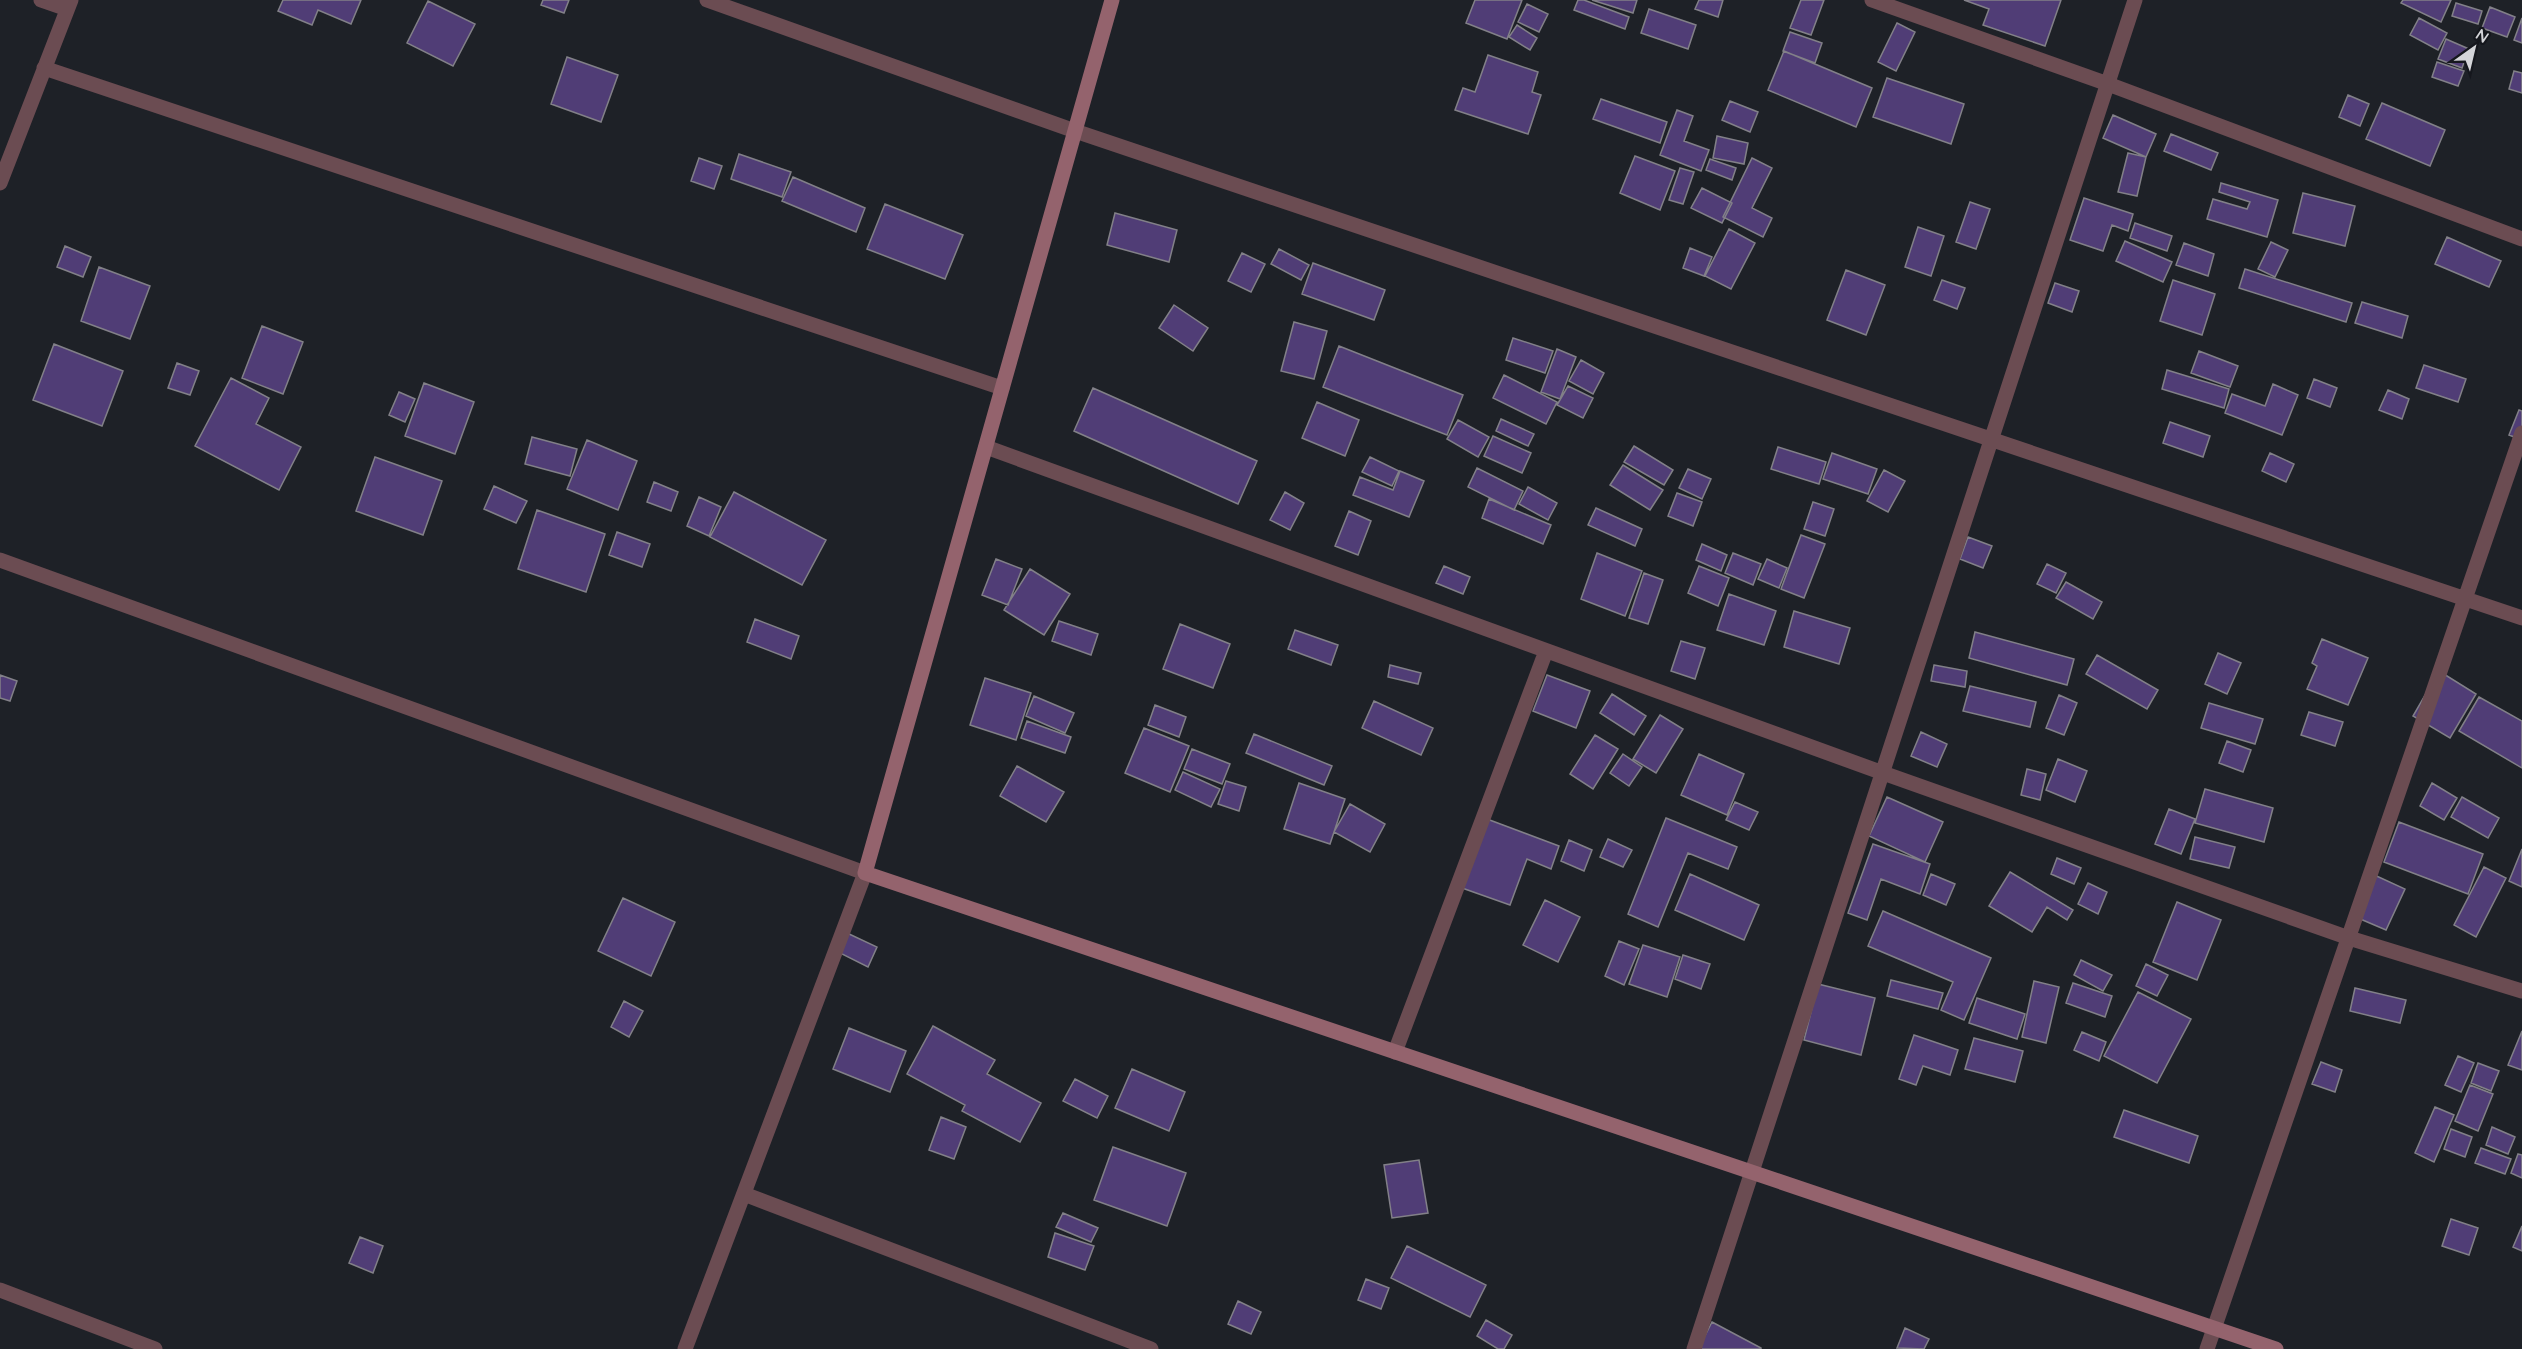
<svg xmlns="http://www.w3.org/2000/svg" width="2522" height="1349" font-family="Quicksand,sans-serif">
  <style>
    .building { fill: #503d76; stroke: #828088; stroke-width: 1.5 }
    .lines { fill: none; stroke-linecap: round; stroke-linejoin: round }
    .minor { stroke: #6b4c52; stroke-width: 15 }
    .secondary { stroke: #94636d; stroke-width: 15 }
  </style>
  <rect width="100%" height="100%" fill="#1e2127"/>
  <path class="building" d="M283 0H361L351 24 318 10 312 25 278 11Z
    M543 0H569L564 13 541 5Z
    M1475 0H1522L1507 39 1466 23Z
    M1578 0H1584L1629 17 1625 29 1574 10Z
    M1592 0H1637L1633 13Z
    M1699 0H1723L1718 17 1695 9Z
    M1801 0H1824L1811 35 1790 28Z
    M1964 0H2061L2045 46 1983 25 1989 9Z
    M2403 0H2451L2441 22 2401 3Z
    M428 1 475 24 453 66 407 43Z
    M2456 3 2482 11 2478 24 2452 16Z
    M1527 4 1548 14 1539 32 1518 22Z
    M2490 7 2515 17 2507 37 2482 28Z
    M1649 9 1696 25 1688 49 1641 33Z
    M2419 18 2447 33 2438 50 2410 35Z
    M2522 18V43L2514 40Z
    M1897 23 1915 32 1896 71 1878 62Z
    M1517 25 1537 38 1530 50 1509 37Z
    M1790 32 1822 43 1815 63 1783 51Z
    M2446 39 2469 49 2462 68 2438 59Z
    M1784 51 1872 88 1856 127 1768 90Z
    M1488 55 1538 72 1532 92 1541 95 1528 134 1455 110 1463 88 1475 92Z
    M567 57 618 75 601 122 551 104Z
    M2437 62 2464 71 2458 86 2432 77Z
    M2514 71 2522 73V93L2509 89Z
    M1887 78 1964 104 1951 144 1873 117Z
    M2348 95 2369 104 2360 126 2339 117Z
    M1601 99 1667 122 1660 143 1593 119Z
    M1730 101 1758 112 1750 132 1722 120Z
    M2382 103 2445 130 2430 166 2366 139Z
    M1677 110 1693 116 1684 141 1709 150 1701 171 1660 155Z
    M2113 115 2156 134 2146 157 2103 138Z
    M2171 134 2218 153 2211 170 2164 151Z
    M1717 136 1748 143 1744 164 1713 158Z
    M2128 153 2146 157 2137 196 2118 192Z
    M739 154 791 172 782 197 731 179Z
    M1635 156 1675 171 1660 210 1620 193Z
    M699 158 722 166 714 189 691 181Z
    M1752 158 1772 168 1752 208 1772 218 1763 237 1723 217Z
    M1710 159 1736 168 1732 180 1706 170Z
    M1680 168 1694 172 1683 204 1669 200Z
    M793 177 865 208 856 232 782 201Z
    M2221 183 2278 200 2267 237 2207 219 2213 199 2247 209 2250 202 2219 192Z
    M1702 188 1732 203 1722 223 1691 208Z
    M2303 193 2355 206 2345 246 2293 233Z
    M2084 198 2133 214 2128 231 2112 225 2103 251 2070 240Z
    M1970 202 1990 209 1976 249 1956 242Z
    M885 204 963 235 945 279 867 249Z
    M1115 213 1177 230 1169 262 1107 245Z
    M2135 223 2172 236 2167 251 2130 238Z
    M1918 227 1944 236 1931 276 1905 267Z
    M1729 229 1755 243 1731 289 1705 276Z
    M2447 237 2501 261 2489 287 2435 264Z
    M2125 241 2172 262 2163 282 2116 261Z
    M2271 242 2288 250 2275 277 2258 269Z
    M2184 243 2214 254 2208 276 2176 265Z
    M65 246 91 257 83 277 57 267Z
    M1690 248 1712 257 1704 276 1683 268Z
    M1279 249 1309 265 1301 280 1271 264Z
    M1242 253 1265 264 1251 292 1228 281Z
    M1313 263 1385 290 1374 320 1302 294Z
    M99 267 150 286 130 339 81 321Z
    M2245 269 2352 303 2346 322 2239 288Z
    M1846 270 1885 285 1866 335 1827 320Z
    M1942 280 1965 288 1957 309 1934 300Z
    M2173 280 2215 294 2202 335 2160 321Z
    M2055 283 2079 291 2072 312 2048 303Z
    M2362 302 2408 316 2402 338 2355 323Z
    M1174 305 1208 328 1193 351 1159 328Z
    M1294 322 1327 331 1314 379 1281 371Z
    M262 326 303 342 283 394 242 378Z
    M1513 338 1553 351 1545 373 1506 360Z
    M54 344 123 371 102 426 33 400Z
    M1339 346 1463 395 1447 435 1323 387Z
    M1557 349 1576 357 1560 399 1541 392Z
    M2199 351 2238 366 2230 387 2191 373Z
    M1581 360 1604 373 1593 394 1569 381Z
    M177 363 199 371 190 395 168 388Z
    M2424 365 2466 379 2458 402 2416 388Z
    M2167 370 2229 389 2224 408 2162 389Z
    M1504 375 1557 402 1546 424 1493 398Z
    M231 378 269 398 256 424 301 447 279 490 195 446Z
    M2314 379 2337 388 2330 407 2307 398Z
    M424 383 474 402 455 454 405 436Z
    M2273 384 2298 395 2282 435 2225 413 2232 394 2265 406Z
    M1568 386 1593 398 1583 418 1557 405Z
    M1093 388 1257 461 1238 504 1074 431Z
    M2388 390 2409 399 2402 419 2379 410Z
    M399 392 415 399 405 422 389 415Z
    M1317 402 1359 420 1345 456 1302 438Z
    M2519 410 2522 411V440L2509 435Z
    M1501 419 1534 434 1528 446 1496 431Z
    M1458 420 1489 437 1478 457 1447 439Z
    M2170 422 2210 436 2203 457 2163 443Z
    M1493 436 1531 453 1522 473 1484 456Z
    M532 437 577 449 570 476 525 464Z
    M587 440 637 461 618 510 567 489Z
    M1634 446 1673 470 1664 485 1624 462Z
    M1778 447 1826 462 1819 484 1771 469Z
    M1832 453 1877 469 1868 494 1823 479Z
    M2270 453 2294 464 2286 482 2262 471Z
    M375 457 442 481 423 535 356 511Z
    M1370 457 1399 471 1392 486 1362 472Z
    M1623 465 1663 490 1650 510 1610 485Z
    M1477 468 1523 491 1514 510 1468 487Z
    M1688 469 1711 479 1702 499 1679 488Z
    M1884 470 1905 481 1888 512 1867 501Z
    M1400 471 1424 481 1409 517 1353 495 1360 477 1393 490Z
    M654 482 678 492 671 511 647 502Z
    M494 486 527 501 516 523 484 509Z
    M1528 487 1557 503 1548 520 1519 504Z
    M734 492 826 540 802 585 710 537Z
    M1285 492 1304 503 1290 530 1270 520Z
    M1677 493 1702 502 1693 526 1668 516Z
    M699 497 721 507 709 536 687 526Z
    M1489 499 1551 525 1543 544 1482 518Z
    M1813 502 1834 509 1825 536 1804 529Z
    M1596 508 1642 529 1635 546 1588 525Z
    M537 510 605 534 586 592 518 569Z
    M1349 511 1371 521 1358 555 1335 546Z
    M617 532 650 544 642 567 609 555Z
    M1801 535 1825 544 1804 598 1781 589Z
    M1968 537 1992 546 1983 568 1960 559Z
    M1702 544 1727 555 1721 571 1696 560Z
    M1597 553 1642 571 1625 616 1581 599Z
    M1733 553 1761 564 1753 585 1725 573Z
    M996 559 1022 569 1008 605 982 595Z
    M1767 559 1787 568 1779 588 1758 579Z
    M2047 564 2066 573 2056 593 2037 584Z
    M1444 566 1470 577 1463 594 1436 583Z
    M1699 566 1729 578 1718 606 1688 593Z
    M1030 569 1070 594 1044 635 1004 610Z
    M1644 573 1663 580 1648 624 1629 618Z
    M2066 582 2102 602 2093 619 2056 598Z
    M1729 594 1776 611 1764 645 1717 630Z
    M1794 611 1850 628 1839 664 1784 647Z
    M755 619 799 636 791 659 747 642Z
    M1059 621 1098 634 1091 655 1052 641Z
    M1180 624 1230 644 1213 688 1163 669Z
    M1295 630 1338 645 1331 665 1288 649Z
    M1975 632 2074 659 2067 685 1969 658Z
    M2322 639 2368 658 2348 705 2307 689 2317 666 2312 663Z
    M1681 641 1705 648 1695 679 1671 671Z
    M2218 653 2241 663 2227 694 2205 684Z
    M2097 655 2158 690 2147 709 2086 674Z
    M1390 665 1421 673 1418 684 1388 677Z
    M1934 665 1967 671 1965 687 1931 681Z
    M2439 671 2476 694 2450 738 2413 716Z
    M0 675 17 681 10 701 0 698Z
    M1547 675 1590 691 1576 728 1533 711Z
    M985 678 1031 693 1016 740 970 725Z
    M1970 686 2036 702 2030 727 1963 711Z
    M1612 694 1646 716 1634 735 1600 713Z
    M2059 695 2077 703 2064 735 2046 728Z
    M1034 696 1074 713 1065 733 1026 716Z
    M2479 697 2522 721V768L2459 731Z
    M1374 701 1433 728 1421 755 1362 728Z
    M2209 703 2263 719 2255 744 2201 728Z
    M1155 705 1186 717 1179 737 1148 725Z
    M2309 712 2343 722 2335 746 2301 735Z
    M1660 715 1683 729 1656 773 1633 759Z
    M1027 721 1071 737 1065 753 1021 738Z
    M1144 728 1189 746 1170 792 1125 773Z
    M1921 732 1947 744 1937 767 1911 756Z
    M1254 734 1332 766 1324 785 1246 753Z
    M1595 735 1618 749 1593 789 1570 774Z
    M2227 741 2251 750 2243 772 2219 763Z
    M1192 749 1230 764 1222 784 1184 769Z
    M1623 754 1642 767 1629 786 1610 773Z
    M1699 754 1744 774 1727 815 1681 795Z
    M2058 759 2087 771 2075 802 2046 790Z
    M1017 766 1064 792 1046 822 1000 796Z
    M2027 769 2046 774 2040 800 2021 795Z
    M1183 772 1220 789 1211 807 1175 790Z
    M1226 781 1246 787 1239 811 1218 804Z
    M1299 783 1345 799 1330 844 1284 829Z
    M2432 783 2457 798 2444 820 2420 806Z
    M2205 789 2273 808 2264 842 2195 823Z
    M1887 797 1943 822 1925 862 1869 836Z
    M2462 797 2499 818 2488 838 2451 817Z
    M1735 802 1758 812 1749 830 1726 820Z
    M1350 804 1385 824 1370 852 1334 832Z
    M2169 809 2195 819 2181 854 2155 844Z
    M1666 818 1737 847 1728 869 1688 853 1658 927 1628 914Z
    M1487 819 1559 846 1551 869 1527 859 1510 905 1462 888Z
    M2399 822 2483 854 2468 894 2384 862Z
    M2195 837 2235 847 2229 868 2190 859Z
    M1608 839 1632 850 1623 867 1600 857Z
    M1569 840 1592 850 1584 871 1561 861Z
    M1873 844 1930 864 1920 894 1881 879 1867 920 1848 913Z
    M2522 849V887L2509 881Z
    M2057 858 2081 868 2074 884 2051 874Z
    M2484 867 2506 878 2476 937 2454 925Z
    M2010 872 2073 910 2067 920 2047 907 2032 932 1989 906Z
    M2370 873 2405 889 2386 930 2351 915Z
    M1690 874 1759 905 1744 940 1675 910Z
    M1931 874 1955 884 1946 905 1923 895Z
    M2088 883 2107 892 2098 914 2078 904Z
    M623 898 675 922 651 976 598 951Z
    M1545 900 1580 917 1558 962 1523 945Z
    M2177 902 2221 920 2197 980 2153 962Z
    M1883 911 1991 958 1964 1020 1941 1010 1953 982 1868 946Z
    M847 933 877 947 868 967 838 952Z
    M1619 941 1639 949 1624 985 1605 976Z
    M1643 945 1680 957 1667 997 1629 984Z
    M1683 955 1710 964 1701 989 1675 979Z
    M2081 960 2112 975 2103 991 2074 975Z
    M2146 964 2168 975 2157 996 2136 986Z
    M1891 980 1943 993 1938 1009 1887 996Z
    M2034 981 2059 987 2046 1043 2022 1037Z
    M2073 983 2112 996 2105 1017 2066 1003Z
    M1818 984 1875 998 1861 1055 1804 1040Z
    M2355 988 2406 1000 2400 1023 2350 1011Z
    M2138 992 2191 1019 2157 1083 2104 1056Z
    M1977 998 2025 1014 2017 1039 1969 1023Z
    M624 1001 643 1011 629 1037 611 1027Z
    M933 1026 995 1060 987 1074 1041 1103 1020 1142 962 1111 965 1105 907 1074Z
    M849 1028 906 1051 890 1092 833 1069Z
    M2522 1031V1070L2508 1065Z
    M2082 1032 2106 1042 2099 1061 2074 1050Z
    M1914 1035 1958 1050 1950 1075 1923 1066 1916 1085 1899 1079Z
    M1974 1038 2023 1051 2015 1082 1965 1069Z
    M2458 1056 2474 1063 2461 1092 2445 1085Z
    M2321 1062 2342 1070 2335 1092 2312 1084Z
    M2478 1063 2499 1071 2491 1091 2471 1083Z
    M1132 1069 1185 1092 1169 1131 1115 1108Z
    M1075 1079 1108 1096 1097 1118 1063 1101Z
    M2470 1085 2493 1094 2478 1131 2455 1121Z
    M2435 1107 2454 1115 2434 1162 2415 1153Z
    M2124 1110 2198 1136 2189 1163 2114 1137Z
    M941 1117 966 1127 954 1159 929 1150Z
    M2492 1127 2515 1137 2508 1154 2486 1145Z
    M2451 1129 2472 1137 2465 1157 2444 1149Z
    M1113 1147 1186 1173 1167 1226 1094 1200Z
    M2481 1148 2511 1159 2505 1174 2475 1163Z
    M2518 1154 2522 1155V1178L2511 1173Z
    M1419 1160 1428 1213 1392 1218 1384 1165Z
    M1063 1213 1098 1228 1091 1242 1056 1227Z
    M2451 1219 2478 1228 2469 1255 2442 1246Z
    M2522 1226V1251L2513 1247Z
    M1055 1233 1094 1246 1085 1270 1048 1257Z
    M360 1237 383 1246 373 1273 349 1263Z
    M1407 1246 1486 1285 1470 1317 1391 1278Z
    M1366 1279 1389 1288 1381 1309 1358 1300Z
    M1238 1301 1261 1312 1251 1334 1228 1324Z
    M1486 1320 1512 1335 1504 1349H1498L1477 1336Z
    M1712 1322 1761 1348V1349H1698Z
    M1905 1328 1929 1339 1924 1349 1897 1348Z"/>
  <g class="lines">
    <path class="minor" d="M41 0 67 9
      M707 0 1075 131 2522 618
      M1872 0 2108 84 2522 239
      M44 68 1002 388
      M0 183 71 0
      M986 447 1883 773 2349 938 2522 991
      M0 560 865 873 685 1349
      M1395 1052 1546 651
      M744 1194 1151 1349
      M0 1290 155 1349
      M1694 1349 2135 0
      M2207 1349 2522 433"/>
    <path class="secondary" d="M1112 0 865 873 2276 1349"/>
  </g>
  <g transform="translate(2474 48) rotate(34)" stroke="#15171d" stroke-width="4.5" paint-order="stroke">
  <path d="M0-4.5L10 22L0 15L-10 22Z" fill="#d4d5d9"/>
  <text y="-9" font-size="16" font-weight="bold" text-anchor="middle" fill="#d4d5d9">N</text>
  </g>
</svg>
